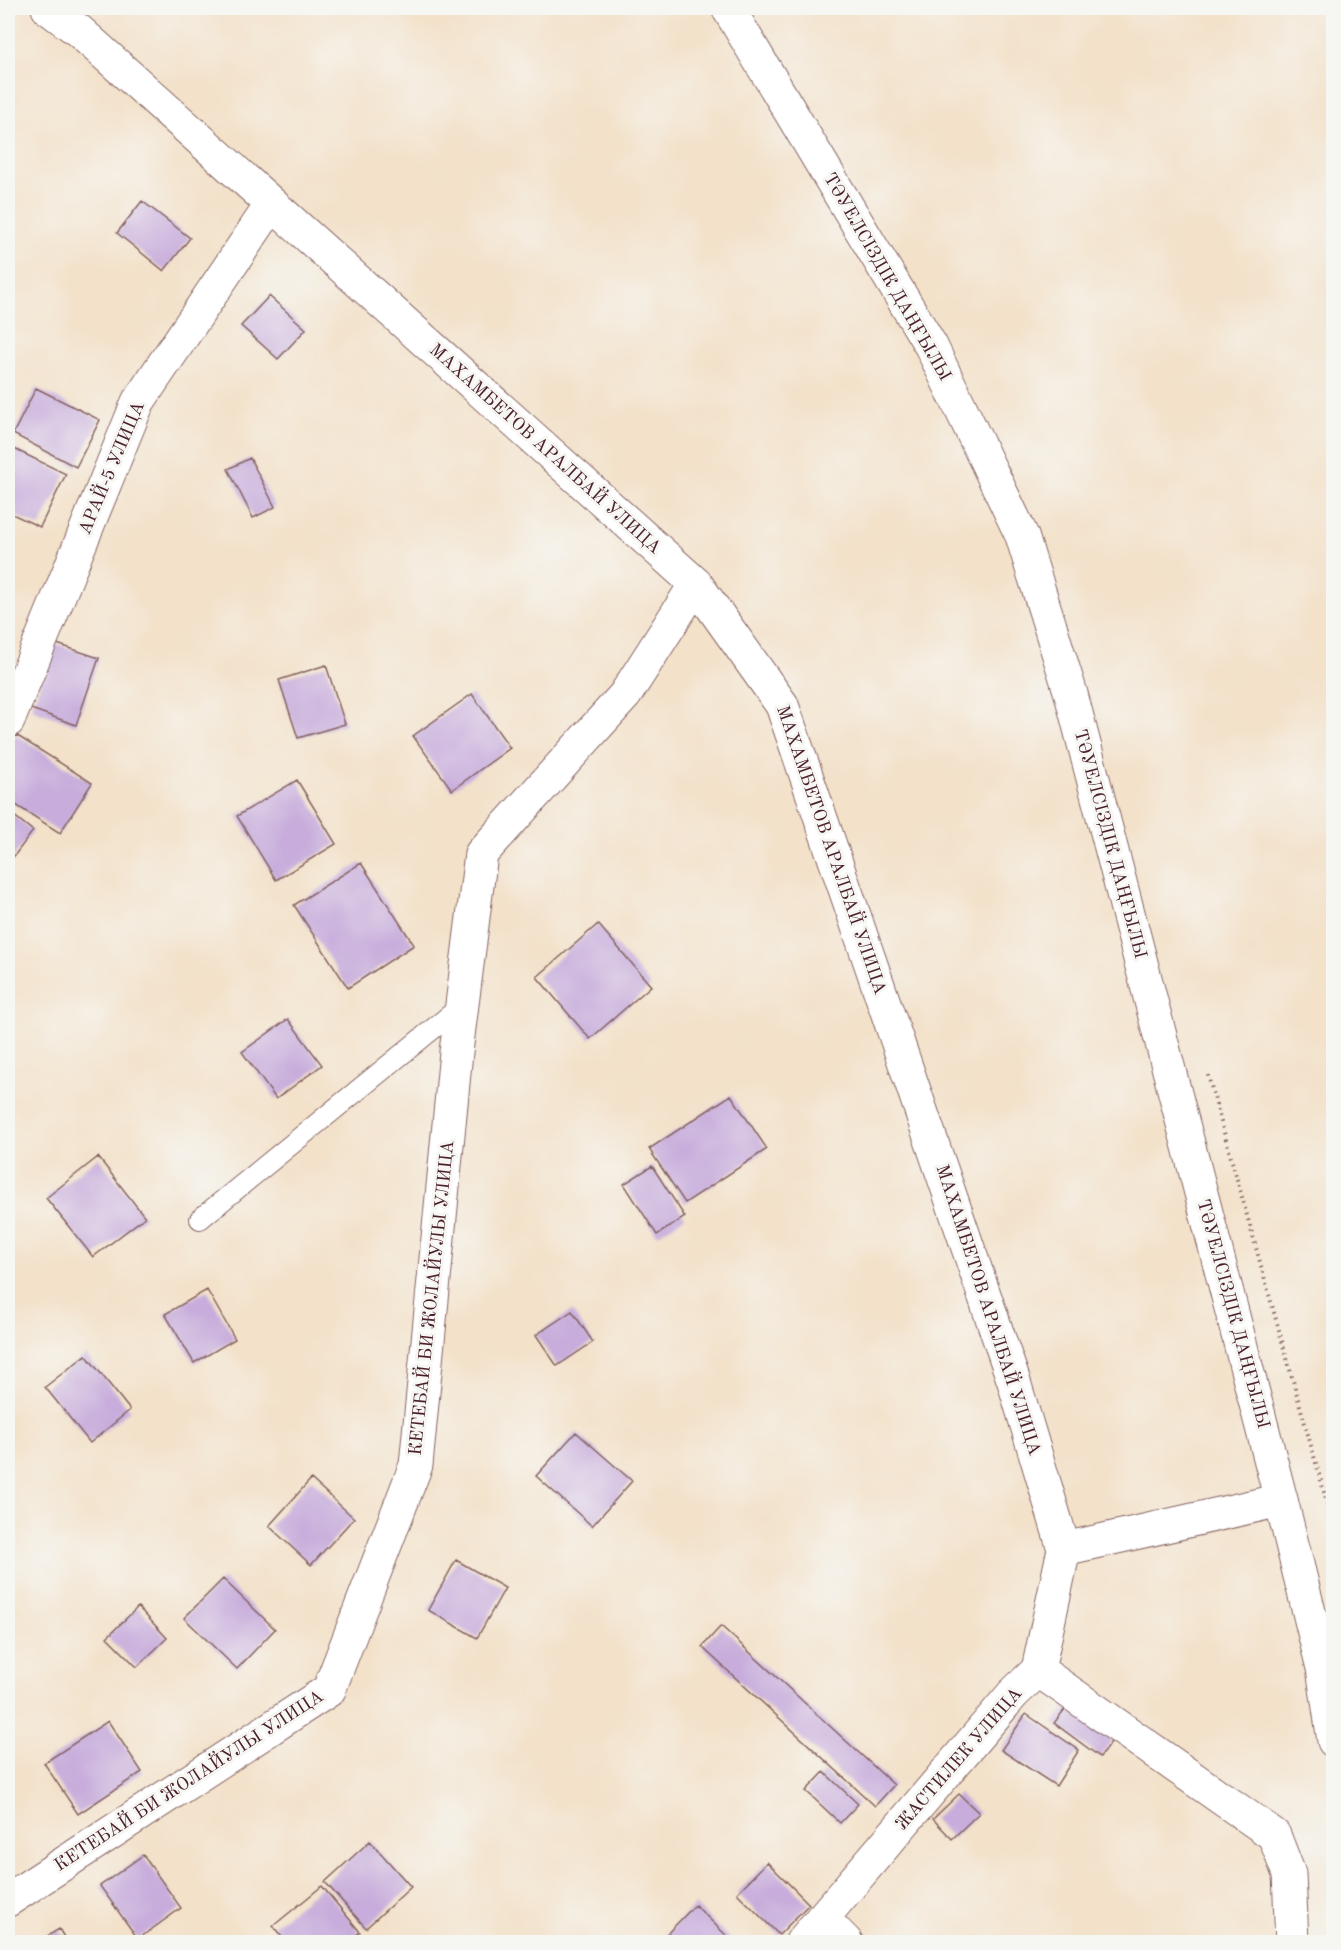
<svg xmlns="http://www.w3.org/2000/svg" width="1341" height="1950" font-family="'Old Standard TT',serif">
  <style>
    .building { fill: #c8addc }
    .lines { fill: none; stroke-linecap: round; stroke-linejoin: round }
    .service-casing { stroke: #856362; stroke-width: 22 }
    .minor-casing { stroke: #856362; stroke-width: 35 }
    .tertiary-casing { stroke: #856362; stroke-width: 35 }
    .path { stroke: #856362; stroke-width: 4; stroke-dasharray: 1.5 4.5; stroke-linecap: butt }
    .service { stroke: #fff; stroke-width: 20 }
    .minor { stroke: #fff; stroke-width: 33 }
    .tertiary { stroke: #fff; stroke-width: 33 }
    .labels { text-anchor: middle; dominant-baseline: central; stroke-width: 6; stroke-linejoin: round; paint-order: stroke }
    .street-label { font-size: 18px; fill: #4a1f2b; stroke: #f6f6f2 }
  </style>
  <rect width="100%" height="100%" fill="#f6f6f2"/>
  <filter id="ink" filterUnits="userSpaceOnUse"><feTurbulence type="fractalNoise" baseFrequency=".0167" numOctaves="2"/><feDisplacementMap in="SourceGraphic" scale="12" xChannelSelector="R" yChannelSelector="G"/><feConvolveMatrix kernelMatrix="1 2 1 2 8 2 1 2 1" color-interpolation-filters="sRGB"/></filter>
  <filter id="wash" filterUnits="userSpaceOnUse"><feTurbulence type="fractalNoise" baseFrequency=".008" numOctaves="4" result="noise"/><feDisplacementMap in="SourceGraphic" scale="24" xChannelSelector="R" yChannelSelector="G"/><feGaussianBlur stdDeviation="1.35" result="paint"/><feColorMatrix in="noise" values="0 0 0 0 0 0 0 0 0 0 0 0 0 0 0 0 0 1.4 0 .05"/><feComposite in="paint" operator="in"/></filter>
  <g filter="url(#wash)">
    <rect width="100%" height="100%" fill="#f3e1c9"/>
    <g id="blocks">
      <path class="building" d="M142 201 190 238 164 271 117 233Z
        M269 296 306 329 278 359 241 326Z
        M36 388 100 420 76 467 13 434Z
        M8 446 66 474 40 527 8 512Z
        M250 458 275 507 253 518 228 469Z
        M54 643 99 658 76 725 31 709Z
        M326 665 345 724 298 738 279 680Z
        M472 694 510 748 452 790 413 736Z
        M16 735 92 783 60 833 8 800V748Z
        M297 780 336 844 276 880 237 816Z
        M8 811 33 831 8 864Z
        M361 863 414 945 348 988 294 905Z
        M598 924 651 986 590 1039 537 977Z
        M288 1019 322 1065 276 1099 242 1052Z
        M731 1095 767 1149 685 1203 649 1149Z
        M98 1157 145 1217 93 1257 46 1198Z
        M652 1166 685 1217 657 1235 624 1184Z
        M207 1290 235 1339 194 1363 165 1314Z
        M572 1311 593 1342 557 1366 536 1335Z
        M86 1355 130 1410 90 1443 45 1387Z
        M576 1432 632 1481 592 1526 536 1476Z
        M311 1479 354 1518 311 1565 269 1526Z
        M456 1560 505 1588 477 1638 428 1610Z
        M223 1579 275 1629 237 1669 184 1618Z
        M138 1607 167 1638 137 1667 107 1637Z
        M721 1626 894 1785 875 1806 702 1647Z
        M1069 1704 1114 1738 1100 1757 1054 1723Z
        M1026 1714 1079 1750 1056 1786 1001 1750Z
        M108 1721 142 1772 78 1814 44 1763Z
        M824 1772 858 1804 840 1823 806 1791Z
        M959 1794 979 1813 952 1839 933 1819Z
        M370 1841 411 1887 366 1928 325 1882Z
        M143 1855 181 1908 138 1939 100 1886Z
        M767 1862 809 1904 779 1935 737 1893Z
        M322 1886 360 1932 347 1942H286L273 1926Z
        M695 1905 733 1942H667L663 1938Z
        M59 1929 67 1942H38Z"/>
    </g>
  </g>
  <g filter="url(#ink)">
    <use href="#blocks" fill-opacity="0" stroke="#856362" stroke-width="1.5"/>
    <g class="lines">
      <defs>
        <path id="service" d="M200 1219 461 1006"/>
        <path id="minor" d="M48 8 79 31 696 584 782 705 1014 1382 1064 1549 1038 1670 1013 1694 802 1942
          M8 721 138 402 272 204
          M1064 1549 1281 1500
          M1038 1670 1274 1835 1289 1874 1292 1942
          M8 1900 329 1690 416 1465 456 1052 481 854 625 695 696 584
          M822 1918 846 1942"/>
        <path id="tertiary" d="M728 8 931 346 1022 536 1071 694 1281 1500 1323 1668 1334 1741"/>
      </defs>
      <use href="#service" class="service-casing"/>
      <use href="#minor" class="minor-casing"/>
      <use href="#tertiary" class="tertiary-casing"/>
      <path class="path" d="M1208 1075 1334 1528"/>
      <use href="#service" class="service"/>
      <use href="#minor" class="minor"/>
      <use href="#tertiary" class="tertiary"/>
    </g>
  </g>
  <g class="labels">
    <g class="street-label">
      <text transform="translate(887 277) rotate(60)">ТӘУЕЛСІЗДІК ДАҢҒЫЛЫ</text>
      <text transform="translate(545 449) rotate(42)">МАХАМБЕТОВ АРАЛБАЙ УЛИЦА</text>
      <text transform="translate(112 468) rotate(-67)">АРАЙ-5 УЛИЦА</text>
      <text transform="translate(1110 844) rotate(75)">ТӘУЕЛСІЗДІК ДАҢҒЫЛЫ</text>
      <text transform="translate(831 850) rotate(71)">МАХАМБЕТОВ АРАЛБАЙ УЛИЦА</text>
      <text transform="translate(432 1298) rotate(-84)">КЕТЕБАЙ БИ ЖОЛАЙУЛЫ УЛИЦА</text>
      <text transform="translate(988 1310) rotate(72)">МАХАМБЕТОВ АРАЛБАЙ УЛИЦА</text>
      <text transform="translate(1233 1314) rotate(75)">ТӘУЕЛСІЗДІК ДАҢҒЫЛЫ</text>
      <text transform="translate(959 1759) rotate(-49)">ЖАСТИЛЕК УЛИЦА</text>
      <text transform="translate(189 1781) rotate(-33)">КЕТЕБАЙ БИ ЖОЛАЙУЛЫ УЛИЦА</text>
    </g>
  </g>
  <rect width="1341" height="1950" fill="none" stroke="#f6f6f2" stroke-width="30"/>
</svg>
